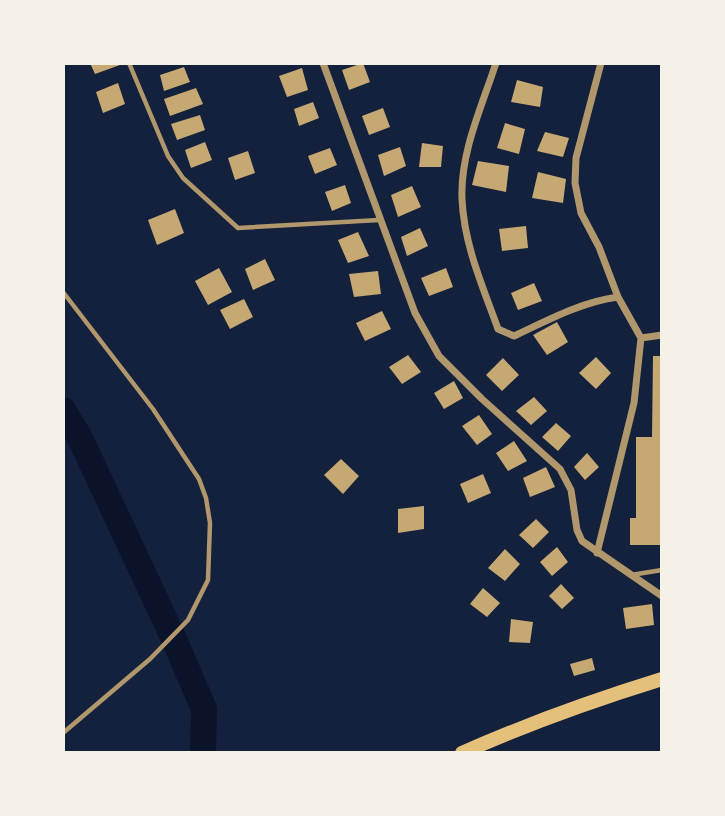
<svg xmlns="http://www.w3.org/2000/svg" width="725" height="816" font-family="'Golos Text',sans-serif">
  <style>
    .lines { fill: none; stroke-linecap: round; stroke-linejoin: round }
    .river { stroke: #0b132b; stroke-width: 26 }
    .building { fill: #c6a872 }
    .service { stroke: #b1986c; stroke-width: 4.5 }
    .minor { stroke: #b1986c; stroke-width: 7 }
    .primary { stroke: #e5c07b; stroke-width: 14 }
  </style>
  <rect width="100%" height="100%" fill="#14213d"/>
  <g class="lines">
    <path class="river" d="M63 410 79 436 173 637 204 709 203 753"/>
  </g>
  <path class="building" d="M90 63H119L120 65 95 74Z
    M363 63 370 82 349 90 342 70Z
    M184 67 190 82 164 91 160 75Z
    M302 68 308 90 287 97 279 76Z
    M517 80 543 87 540 107 511 102Z
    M118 83 125 104 103 113 96 92Z
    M196 88 203 104 170 116 164 99Z
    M313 102 319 118 299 126 294 109Z
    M383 108 390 127 369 135 362 116Z
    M200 115 205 130 177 140 171 124Z
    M505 123 525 129 519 154 497 148Z
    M545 132 569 138 563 157 537 151Z
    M205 142 212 160 191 168 185 150Z
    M422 143 443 146 441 167H419Z
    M400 147 406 166 384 176 378 155Z
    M330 148 337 165 315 174 308 156Z
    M248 151 255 173 235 180 228 158Z
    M478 161 509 166 506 192 472 185Z
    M538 172 566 179 563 203 532 198Z
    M345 185 351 203 332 211 325 192Z
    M412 186 421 207 398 217 391 195Z
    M175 209 184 233 157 245 148 220Z
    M526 226 528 248 502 251 499 229Z
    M420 228 428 246 407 256 401 237Z
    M358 232 369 256 348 263 338 240Z
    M265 259 275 280 253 290 245 269Z
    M219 268 232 292 208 305 195 281Z
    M446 268 453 287 429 296 421 278Z
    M378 271 381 294 354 297 349 274Z
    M534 283 542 301 518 310 511 293Z
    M244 299 253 317 230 329 220 310Z
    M382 311 391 329 365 341 356 323Z
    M557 322 568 342 547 355 533 335Z
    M408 355 421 372 402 384 389 367Z
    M653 356H662V545H630V518H636V437H652Z
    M596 357 611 373 596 389 579 373Z
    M503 358 519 375 502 391 486 375Z
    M454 381 463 398 444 409 434 393Z
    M534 397 547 411 531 425 516 411Z
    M479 415 492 434 477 445 462 426Z
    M556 423 571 436 558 451 542 437Z
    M514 441 527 461 508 471 496 453Z
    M587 453 599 467 585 480 574 467Z
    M341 459 359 476 343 494 324 475Z
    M546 467 555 487 530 497 523 478Z
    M483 474 491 493 468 503 460 484Z
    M424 506V529L398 533V509Z
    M536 519 549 532 533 548 519 535Z
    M557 547 568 562 552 576 540 562Z
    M505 549 520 564 505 581 488 568Z
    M561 584 574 598 562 609 549 596Z
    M483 588 500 603 487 617 470 604Z
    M652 604 654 625 626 629 623 608Z
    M511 619 533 622 530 643 509 642Z
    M592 658 595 670 574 676 570 664Z"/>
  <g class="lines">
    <path class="service" d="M129 63 168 156 183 178 238 228 379 220
      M63 292 153 409 199 479 206 498 210 523 208 580 188 620 150 659 63 733
      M631 575 662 570"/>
    <path class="minor" d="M323 63 415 313 439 356 482 399 560 469 571 490 577 530 582 541 662 596
      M496 63C482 106 460 153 462 199 464 245 483 287 498 329L514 336C548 320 581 302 618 297
      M641 338 662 335
      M597 553 634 403 641 338 618 297 599 247 581 213 575 183 576 158 601 63"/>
    <path class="primary" d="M462 753C527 724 594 700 662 679"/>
  </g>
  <rect width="725" height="816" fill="none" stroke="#f6f1e7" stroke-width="130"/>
</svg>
